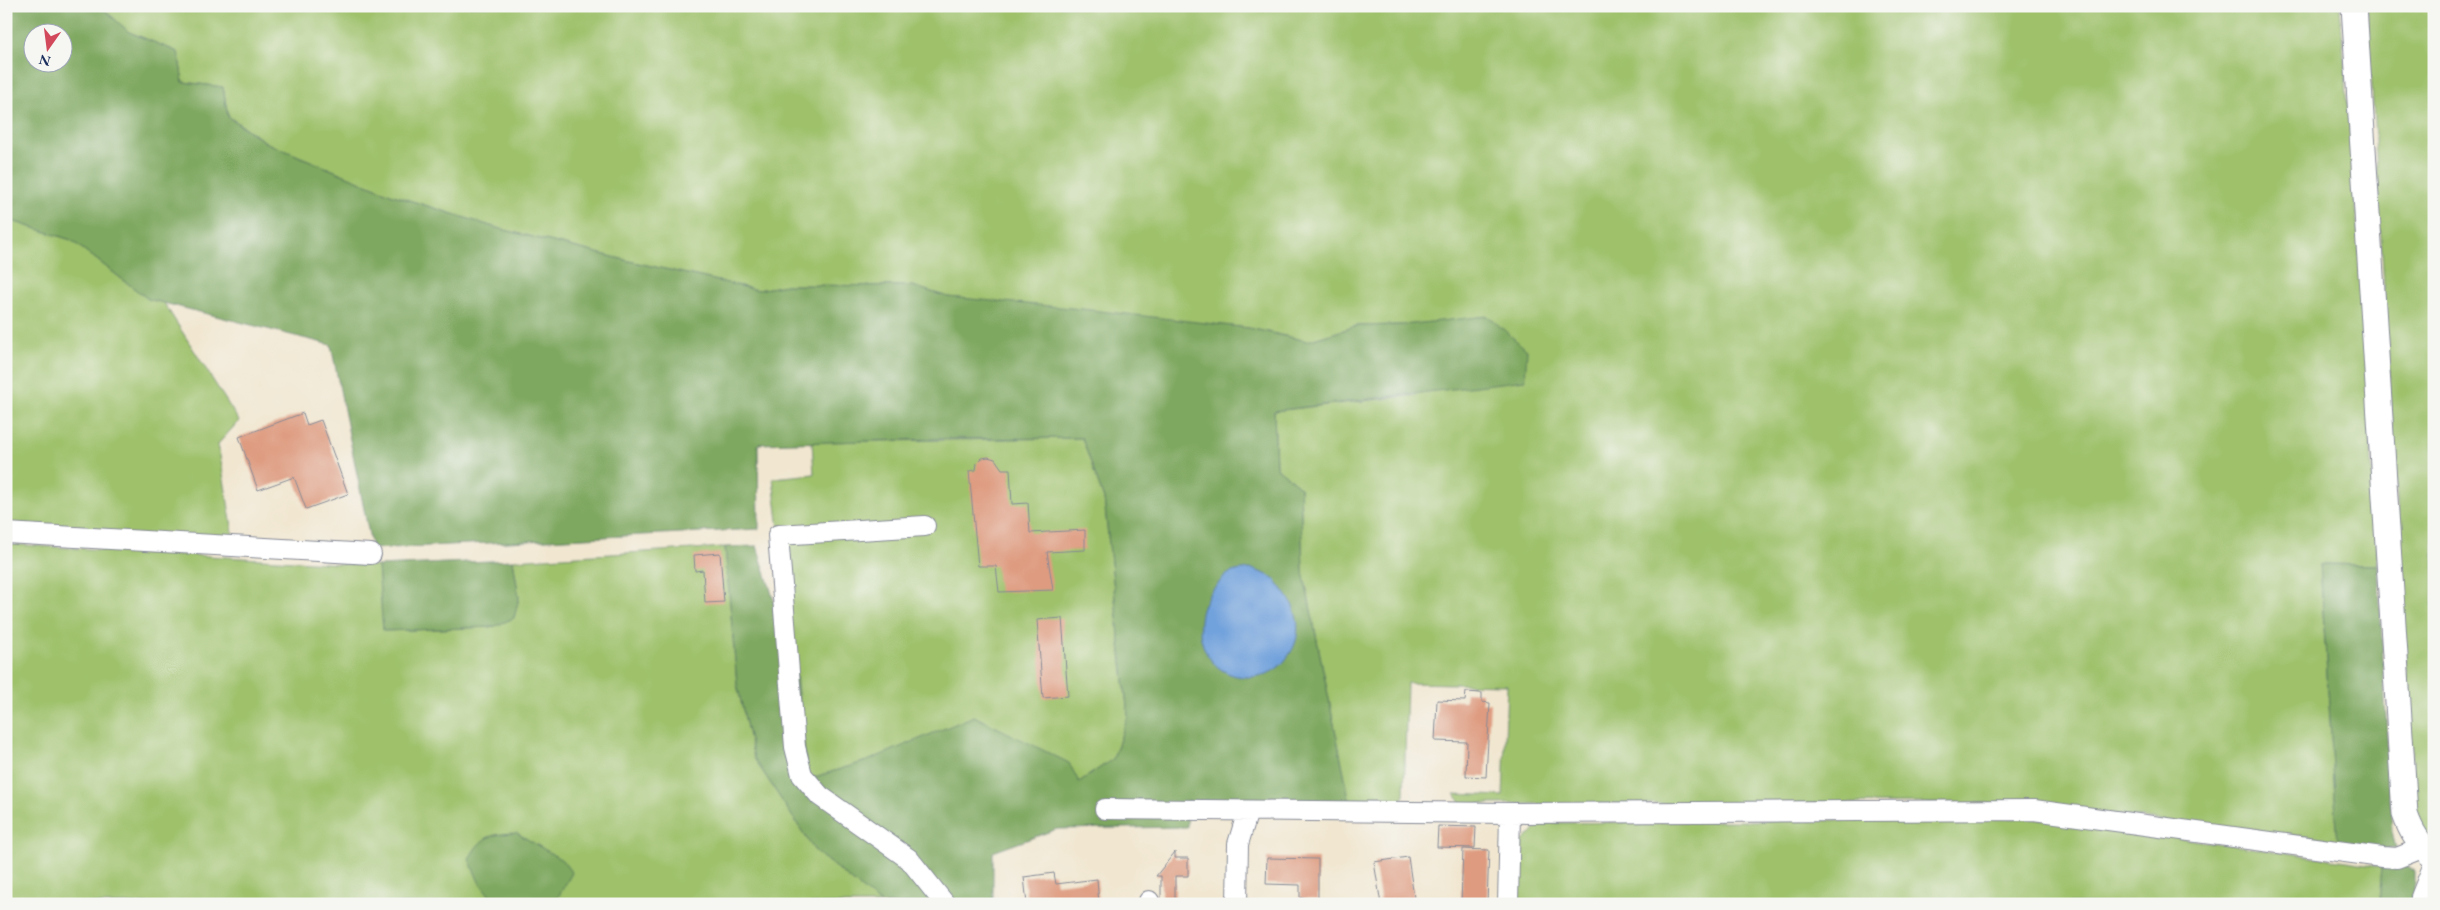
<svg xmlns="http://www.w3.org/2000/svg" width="2440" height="910" font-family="'EB Garamond',serif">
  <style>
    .green { fill: #9ec16b; stroke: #5c7864 }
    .forest { fill: #7ea75f; stroke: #4c6b5e; fill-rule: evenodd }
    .water { fill: #72a2dc; stroke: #46689d }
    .building { fill: #de9b80 }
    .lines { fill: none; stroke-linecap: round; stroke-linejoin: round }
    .minor-casing { stroke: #868a96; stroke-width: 22 }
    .major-casing { stroke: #868a96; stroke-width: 27 }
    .minor { stroke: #fff; stroke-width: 20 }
    .major { stroke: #fff; stroke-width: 25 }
  </style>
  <rect width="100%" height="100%" fill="#f6f6f2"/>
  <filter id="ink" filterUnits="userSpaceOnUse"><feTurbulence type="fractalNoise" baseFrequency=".02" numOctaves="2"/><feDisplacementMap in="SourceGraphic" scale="10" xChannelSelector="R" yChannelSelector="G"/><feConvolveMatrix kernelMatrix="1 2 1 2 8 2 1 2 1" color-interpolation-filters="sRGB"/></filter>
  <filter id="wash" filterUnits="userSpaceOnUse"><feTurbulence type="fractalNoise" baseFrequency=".0096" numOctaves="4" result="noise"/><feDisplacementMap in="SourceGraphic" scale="20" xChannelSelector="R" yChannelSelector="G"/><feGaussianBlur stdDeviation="1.12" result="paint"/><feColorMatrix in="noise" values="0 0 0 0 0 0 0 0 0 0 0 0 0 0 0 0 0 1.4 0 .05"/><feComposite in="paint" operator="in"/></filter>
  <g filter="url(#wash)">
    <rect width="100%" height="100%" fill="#f1e6cf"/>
    <path class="green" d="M100 6H2340L2360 260 2378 565 2320 564 2338 845 2033 803 1463 804 1454 794 1503 796 1507 685 1407 683 1404 796 1395 806 1350 803 1303 571 1300 487 1276 467 1274 411 1416 395 1402 325 1357 326 1307 341 1249 328 948 297 912 286 786 285 758 290 629 261 497 228 393 195 267 143 228 116 223 87 183 82 178 52 129 32Z
      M2367 6H2434V845L2416 816Z
      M6 219 71 240 148 299 164 303 239 421 218 444 235 544 6 531Z
      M1082 438 1104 499 1128 716 1113 759 1079 782 867 761 808 779 773 478 814 474 812 442Z
      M6 544 378 566 384 631 493 627 519 598 513 560 725 547 737 684 754 758 815 851 881 904H6Z
      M2035 818 2382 866 2379 904H1519L1520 844 1542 823Z"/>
    <path class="forest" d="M6 6H100L129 32 178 52 183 82 223 87 228 117 267 143 393 195 497 228 629 261 758 290 786 285 912 286 948 297 1082 309 1249 328 1307 341 1357 326 1402 325 1488 316 1527 350 1525 380 1274 411 1276 467 1300 487 1303 571 1350 803 1188 801 1187 827 1057 829 993 852V904H881L815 851 754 758 737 684 725 547 757 546 794 665 808 779 867 761 974 716 1069 763 1079 782 1113 759 1128 716 1104 499 1082 438 939 439 758 444 759 529 372 549 331 345 148 299 71 240 6 219ZM32 32H62V62H32Z
      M513 560 519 598 514 618 493 627 383 631 378 566Z
      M2320 564 2378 565 2392 831 2396 849 2338 845Z
      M517 833 562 860 572 873 554 904H496L479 882 469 859C482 835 491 834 517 833Z
      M2401 864 2415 871V883L2409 904H2379L2382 866Z"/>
    <path class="water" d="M1252 569C1259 572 1267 574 1273 578 1277 581 1280 586 1283 590 1300 612 1304 637 1286 659 1279 669 1269 674 1258 676 1204 686 1182 621 1216 586 1220 582 1225 575 1230 573 1236 570 1245 570 1252 569Z"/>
    <g id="blocks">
      <path class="building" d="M303 413 307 425 321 420 348 494 306 509 294 477 258 490 239 437Z
        M988 457 995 459 1002 469H1010L1012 504 1028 503 1030 533 1085 530V550L1047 552 1053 590 999 592 996 566H978L969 471 976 470 977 463 982 458Z
        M720 553 724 602 705 603 703 570 695 571 694 555Z
        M1062 618 1068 696 1043 698 1037 620Z
        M1466 692 1482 693V702L1490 703 1486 777 1466 776 1467 742 1435 741 1437 700 1465 701Z
        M1438 826 1476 827 1475 848 1437 847Z
        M1463 849 1489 850 1487 904H1461Z
        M1175 852V858H1188V876H1175V904H1161V876H1156Z
        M1408 857 1415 904H1381L1374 862Z
        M1267 858 1318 859V899L1300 898V885L1266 884Z
        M1054 873 1056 884 1097 879 1099 904H1027L1024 877Z"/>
    </g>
  </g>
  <g filter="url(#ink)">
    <use href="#blocks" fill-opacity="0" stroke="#868a96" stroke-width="1"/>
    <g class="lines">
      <defs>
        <path id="minor" d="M925 526 778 535 795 747 802 775 820 796 909 859 945 904
          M6 533 371 554
          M1105 809 1510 813 2034 810 2382 857 2397 858 2422 848
          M1149 901V904
          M1237 904 1238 844 1248 811
          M1508 904 1510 813
          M2421 904V897L2434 864"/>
        <path id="major" d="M2354 6 2405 814C2411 832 2419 845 2434 857"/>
      </defs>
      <use href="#minor" class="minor-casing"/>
      <use href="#major" class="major-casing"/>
      <use href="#minor" class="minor"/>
      <use href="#major" class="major"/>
    </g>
  </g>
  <rect width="2440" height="910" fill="none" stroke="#f6f6f2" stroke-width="25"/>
  <g transform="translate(48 48) rotate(194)"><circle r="24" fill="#f6f6f2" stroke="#9ea6b7"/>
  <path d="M0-4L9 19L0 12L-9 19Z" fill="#d1495b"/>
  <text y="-8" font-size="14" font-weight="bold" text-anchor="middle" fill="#1b2f5e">N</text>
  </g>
</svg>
